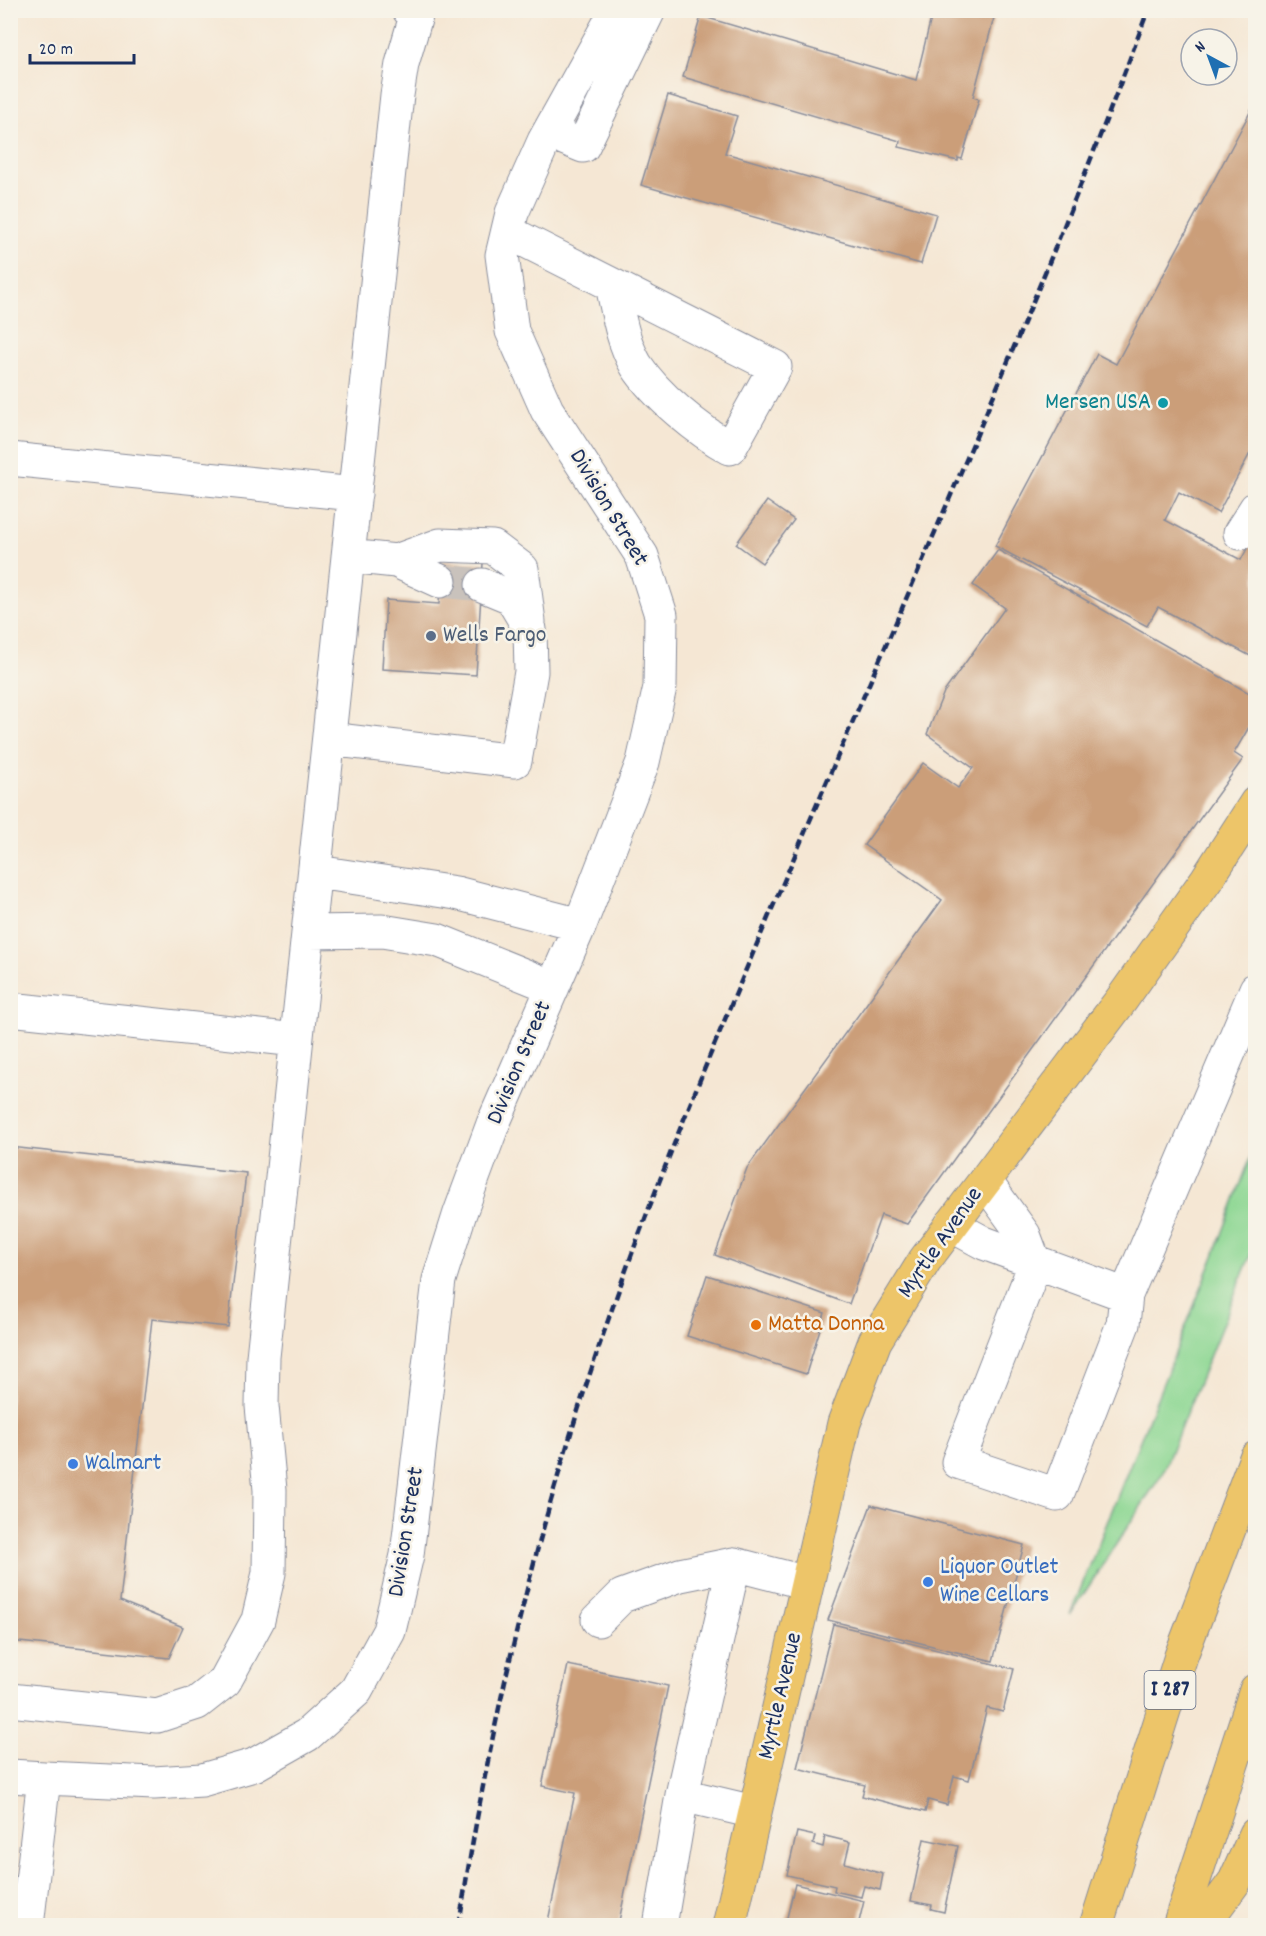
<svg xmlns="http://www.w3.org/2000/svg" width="1266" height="1936" font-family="Dekko,sans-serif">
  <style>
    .green { fill: #8dd793; stroke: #548378; stroke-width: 1.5 }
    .building { fill: #cb9e79 }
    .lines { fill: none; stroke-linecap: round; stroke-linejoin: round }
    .minor-tunnel { stroke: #c9c2bc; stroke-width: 33; stroke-dasharray: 33 16; stroke-linecap: butt }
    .minor-casing { stroke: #888b99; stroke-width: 35 }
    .major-casing { stroke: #888b99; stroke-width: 35 }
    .highway-casing { stroke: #888b99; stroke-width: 35 }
    .minor { stroke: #fff; stroke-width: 33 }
    .major { stroke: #edc569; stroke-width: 33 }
    .highway { stroke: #edc569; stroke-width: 33 }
    .rail { stroke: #1b2f5e; stroke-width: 4.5; stroke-dasharray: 9 4.5; stroke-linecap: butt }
    .culture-dot { fill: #0f9aa8; stroke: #f7f3e8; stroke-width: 2 }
    .service-dot { fill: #5c6f8a; stroke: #f7f3e8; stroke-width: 2 }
    .food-dot { fill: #e8710a; stroke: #f7f3e8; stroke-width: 2 }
    .shop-dot { fill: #3f7fe0; stroke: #f7f3e8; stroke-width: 2 }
    .labels { text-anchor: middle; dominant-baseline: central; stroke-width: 5; stroke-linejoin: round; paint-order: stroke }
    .shield { fill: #f7f3e8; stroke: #5d6a87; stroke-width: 1.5 }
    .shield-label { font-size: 22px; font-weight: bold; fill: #1b2f5e }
    .culture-label { font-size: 24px; fill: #0d838f; stroke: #f7f3e8; text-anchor: end }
    .street-label { font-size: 24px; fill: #1b2f5e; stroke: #f7f3e8 }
    .service-label { font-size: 24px; fill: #4e5e75; stroke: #f7f3e8; text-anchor: start }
    .food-label { font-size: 24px; fill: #c56008; stroke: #f7f3e8; text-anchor: start }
    .shop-label { font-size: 24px; fill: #366cbe; stroke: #f7f3e8; text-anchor: start }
  </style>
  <rect width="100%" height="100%" fill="#f7f3e8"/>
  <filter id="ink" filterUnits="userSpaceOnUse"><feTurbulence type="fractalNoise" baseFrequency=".0167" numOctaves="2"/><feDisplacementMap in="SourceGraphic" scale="12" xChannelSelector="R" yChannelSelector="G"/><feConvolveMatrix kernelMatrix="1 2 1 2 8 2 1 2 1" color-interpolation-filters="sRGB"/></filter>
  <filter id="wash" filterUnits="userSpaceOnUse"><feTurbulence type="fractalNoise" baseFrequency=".008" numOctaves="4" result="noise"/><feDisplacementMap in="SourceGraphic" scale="24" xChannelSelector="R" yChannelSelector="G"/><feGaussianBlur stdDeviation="1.35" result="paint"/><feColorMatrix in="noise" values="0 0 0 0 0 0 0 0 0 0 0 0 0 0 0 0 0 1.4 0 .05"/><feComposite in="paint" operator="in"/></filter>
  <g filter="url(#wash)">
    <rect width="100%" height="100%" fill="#f5e7d4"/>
    <path class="green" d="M1255 1145V1244L1162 1474 1070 1615 1214 1256Z"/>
    <g id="blocks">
      <path class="building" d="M933 10H996L973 97 979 99 962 159 958 158V161L899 147 900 141 683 77 701 16 916 80Z
        M668 95 737 116 725 153 936 214 921 264 641 185Z
        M1256 101V442L1218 513 1179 492 1165 520 1241 560 1256 532V659L1158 607 1147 626 995 546 1097 354 1116 364Z
        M767 501 794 520 762 563 736 544Z
        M998 550 1256 697V715L1234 753 1243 759 907 1224 881 1215 849 1304 715 1255 747 1168 942 900 864 845 923 763 958 788 973 768 927 734 944 692 1005 608 973 585Z
        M442 560 483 563 476 675 382 669 386 600 439 604Z
        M10 1147 246 1173 228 1327 152 1319 120 1601 183 1627 169 1658 10 1641Z
        M707 1275 825 1313 806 1374 687 1336Z
        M871 1505 1024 1545 993 1661 828 1620Z
        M833 1624 1014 1669 1003 1712 987 1708 969 1780 954 1776 947 1805 928 1800 925 1812 862 1796 865 1785 797 1768Z
        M568 1665 668 1686 618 1926H547L575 1793 542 1786Z
        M797 1832 815 1836 813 1844 823 1847 825 1836 850 1842 845 1863 883 1874 880 1890 864 1886 861 1897 834 1891 835 1886 787 1875Z
        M924 1839 958 1846 944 1912 931 1909 932 1905 911 1901Z
        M795 1884 864 1901 858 1926H785Z"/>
    </g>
  </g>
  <g filter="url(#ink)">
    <use href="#blocks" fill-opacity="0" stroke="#888b99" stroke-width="1.5"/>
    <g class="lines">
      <path class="minor-tunnel" d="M440 581 482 585"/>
      <defs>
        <path id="minor" d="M549 132 583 146 649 10
          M508 232 775 367 730 448C699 431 656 396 636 365 622 341 618 312 612 285
          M10 459 355 494
          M1240 533 1256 508
          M348 556 396 561 440 581
          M396 561 440 545 493 547 522 569 529 622
          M329 739 515 761 531 672 530 629 511 597 482 585
          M317 872 456 893 580 925
          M309 932 382 931 437 940 553 987
          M10 1009 296 1040
          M985 1181 1024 1235 1035 1264 958 1462 1057 1495 1123 1324 1126 1295
          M951 1225 984 1243 1126 1295 1256 989
          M598 1620 622 1596 680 1575 734 1564
          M10 1700 157 1716 197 1703 225 1681 258 1620 269 1573 270 1490 262 1406 263 1357 397 95 402 64 416 16 409 10
          M10 1776 44 1778
          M682 1795 754 1812
          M27 1926 44 1778 154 1783 202 1780 254 1765 307 1735 356 1691 389 1631 407 1555 439 1280 460 1213 493 1124 580 925 643 762 660 687 661 615 642 556 547 410 512 331 502 255 512 213 544 141 610 22 614 10
          M660 1926 682 1795 734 1564 807 1583"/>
        <path id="major" d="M729 1926 844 1423 875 1341 925 1260 1122 999 1207 879 1256 803"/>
        <path id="highway" d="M1096 1926 1181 1656 1256 1458
          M1179 1926 1256 1690
          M1202 1926 1235 1881 1256 1834"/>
      </defs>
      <use href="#minor" class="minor-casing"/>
      <use href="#major" class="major-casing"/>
      <use href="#highway" class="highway-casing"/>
      <use href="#minor" class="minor"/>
      <use href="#major" class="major"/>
      <use href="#highway" class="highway"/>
      <path class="rail" d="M459 1926C483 1767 518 1609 564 1456 626 1249 711 1050 796 853 916 573 1042 296 1148 10"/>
    </g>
  </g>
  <circle class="culture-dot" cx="1163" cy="403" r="6"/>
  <circle class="service-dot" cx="431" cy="636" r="6"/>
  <circle class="food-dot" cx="756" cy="1325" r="6"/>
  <g class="shop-dot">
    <circle cx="73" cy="1464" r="6"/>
    <circle cx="928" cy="1582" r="6"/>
  </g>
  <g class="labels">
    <rect class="shield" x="1144.5" y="1671" width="51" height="38" rx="4.5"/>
    <g class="shield-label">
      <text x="1170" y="1690">I 287</text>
    </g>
    <g class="culture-label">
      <text x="1151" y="403">Mersen USA</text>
    </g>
    <g class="street-label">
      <text transform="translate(608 508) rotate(59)">Division Street</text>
      <text transform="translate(520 1063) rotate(-67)">Division Street</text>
      <text transform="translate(941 1243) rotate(-55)">Myrtle Avenue</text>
      <text transform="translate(407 1532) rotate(-81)">Division Street</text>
      <text transform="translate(781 1696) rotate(-77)">Myrtle Avenue</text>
    </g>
    <g class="service-label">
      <text x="443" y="636">Wells Fargo</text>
    </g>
    <g class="food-label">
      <text x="768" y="1325">Matta Donna</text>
    </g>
    <g class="shop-label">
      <text x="85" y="1464">Walmart</text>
      <text x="940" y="1568">Liquor Outlet<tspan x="940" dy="28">Wine Cellars</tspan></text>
    </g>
  </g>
  <rect width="1266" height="1936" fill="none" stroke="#f7f3e8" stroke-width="36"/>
  <g transform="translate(1209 57) rotate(319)"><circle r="28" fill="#f7f3e8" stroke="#9fa5b1" stroke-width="1.5"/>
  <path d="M0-4.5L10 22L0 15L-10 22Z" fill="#1f6fb2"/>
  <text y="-9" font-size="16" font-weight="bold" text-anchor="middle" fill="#1b2f5e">N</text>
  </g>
  <path d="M30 54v9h104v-9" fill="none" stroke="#1b2f5e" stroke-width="3"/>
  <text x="39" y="54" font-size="18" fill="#1b2f5e" stroke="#f7f3e8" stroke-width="4.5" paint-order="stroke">20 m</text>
</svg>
